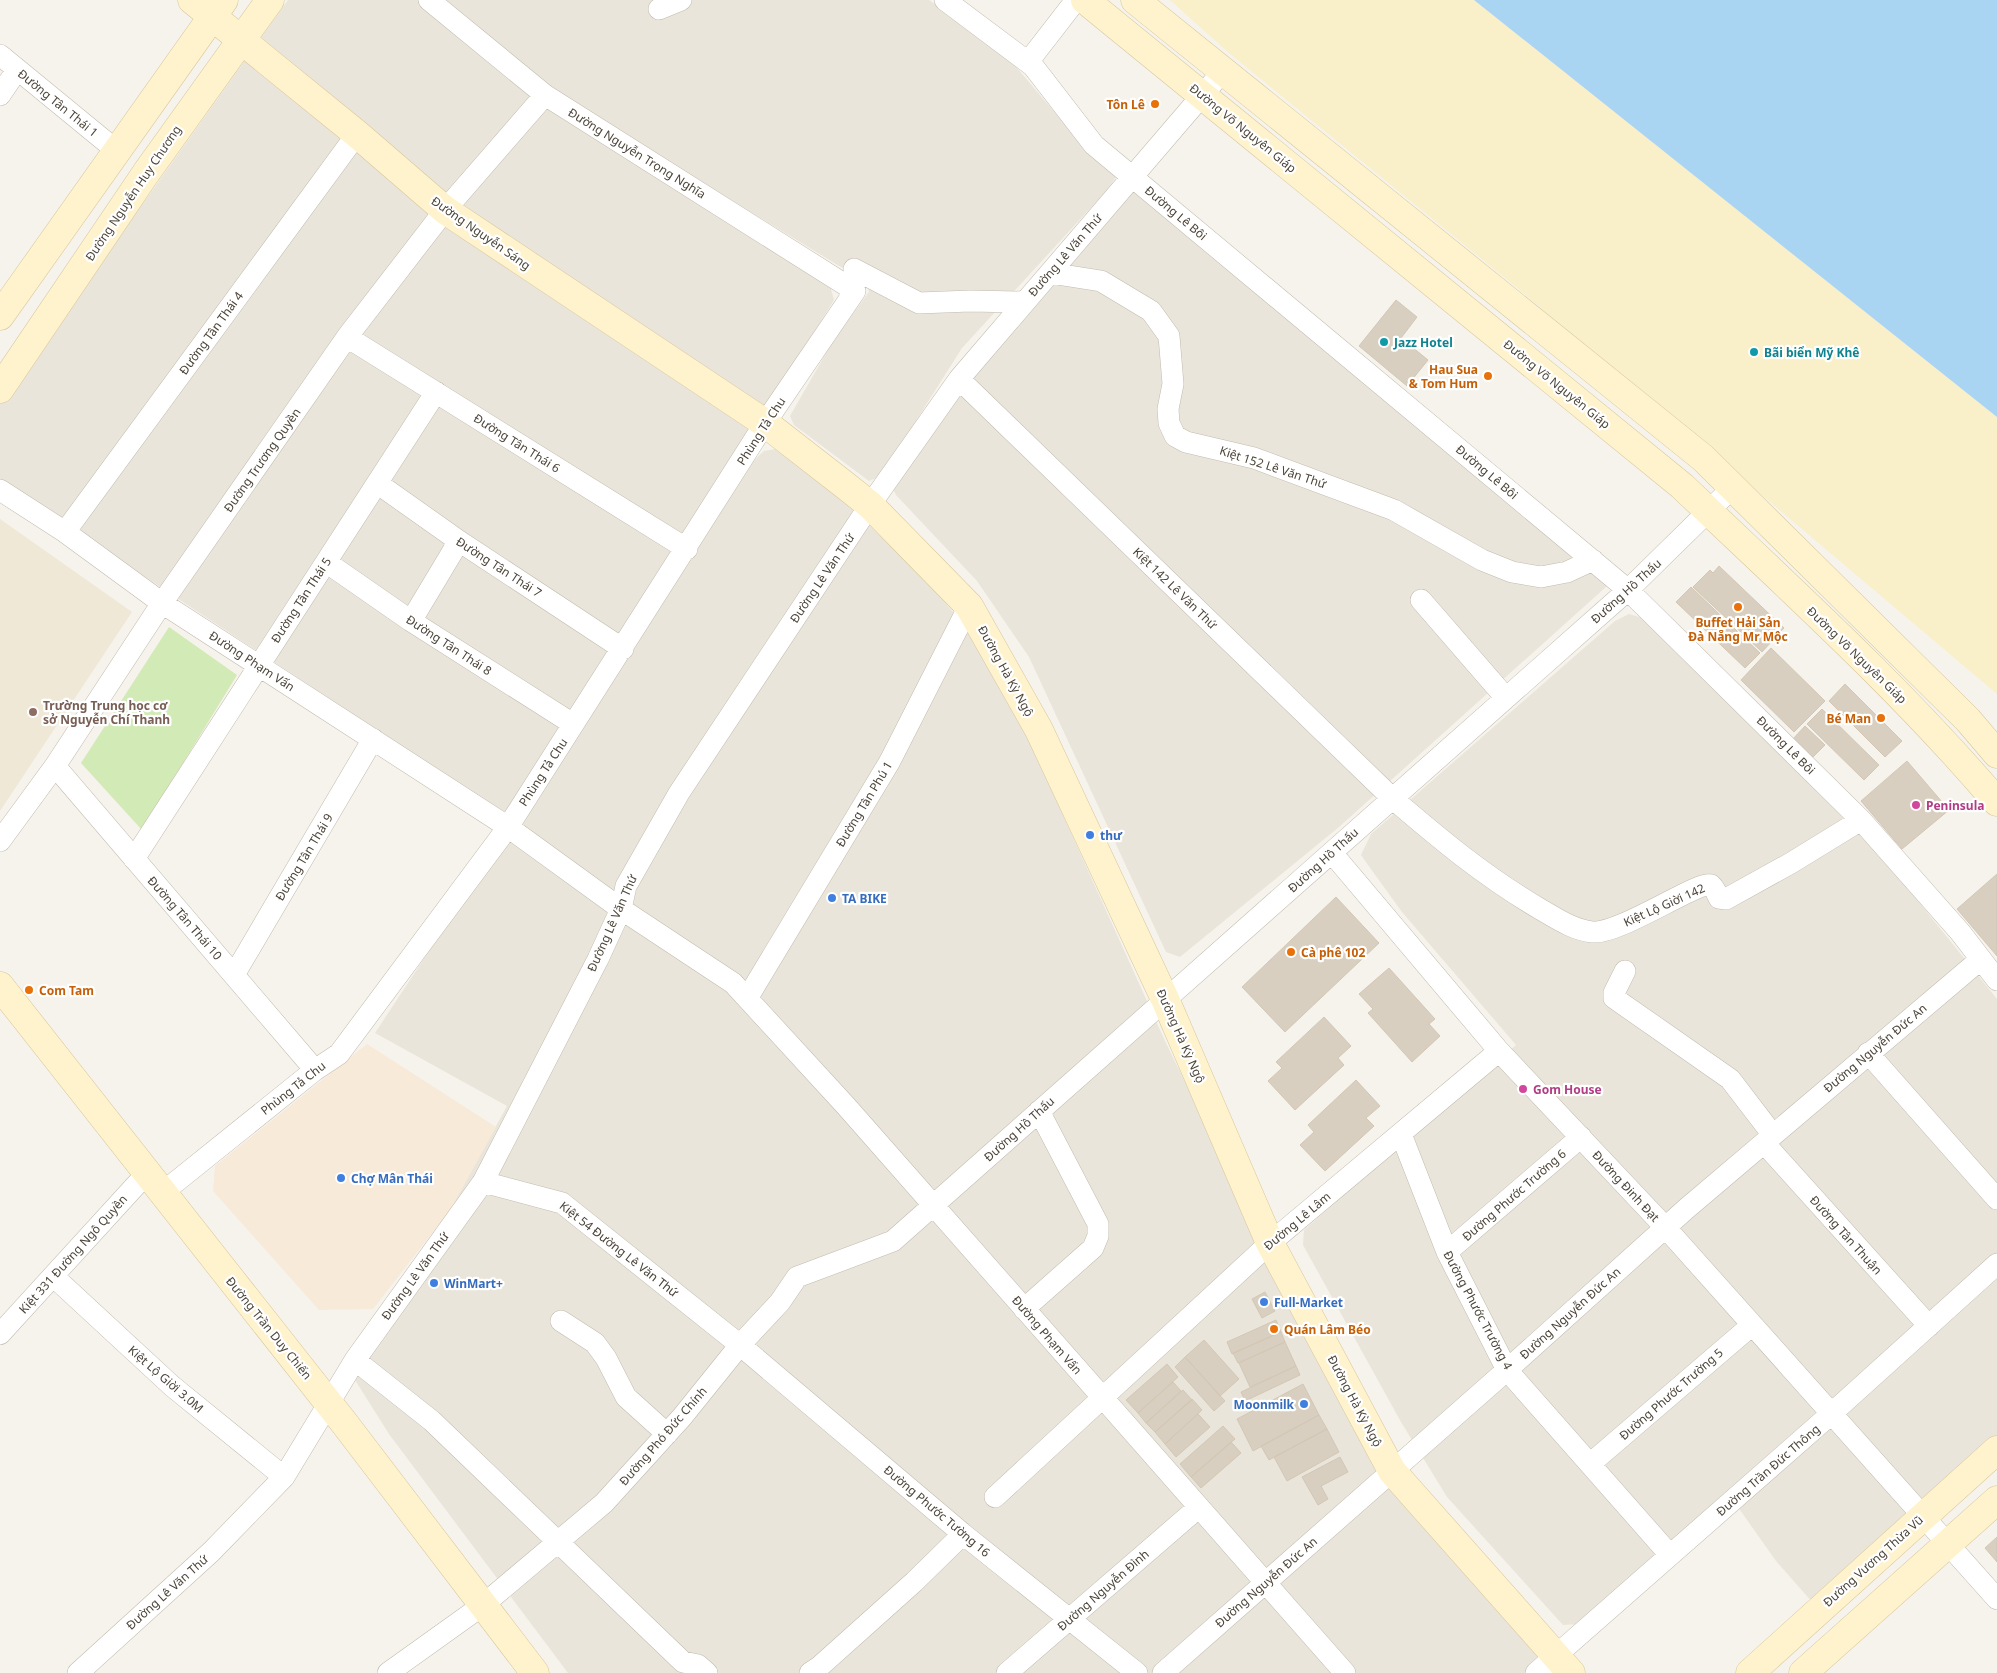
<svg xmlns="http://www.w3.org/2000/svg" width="1997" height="1673" font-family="'Noto Sans',sans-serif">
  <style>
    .residential { fill: #eae5da }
    .commercial { fill: #f7ead8 }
    .education { fill: #efe8d6 }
    .green { fill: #d2eab5 }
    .sand { fill: #f9efc9 }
    .water { fill: #a9d4f2 }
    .building { fill: #d8cfc1; stroke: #d3c7b4 }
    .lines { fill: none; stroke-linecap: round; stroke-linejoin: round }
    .street-casing { stroke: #c2bbae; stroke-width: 22 }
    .secondary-casing { stroke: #d6c79b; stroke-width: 29 }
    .street { stroke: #fff; stroke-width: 21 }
    .secondary { stroke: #fff3cd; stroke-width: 28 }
    .food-dot { fill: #e8710a; stroke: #fff; stroke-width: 2 }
    .culture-dot { fill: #0f9aa8; stroke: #fff; stroke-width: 2 }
    .education-dot { fill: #8d6e63; stroke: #fff; stroke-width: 2 }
    .hotel-dot { fill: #d1479c; stroke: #fff; stroke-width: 2 }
    .shop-dot { fill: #3f7fe0; stroke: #fff; stroke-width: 2 }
    .labels { text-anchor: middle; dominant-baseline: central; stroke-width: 4.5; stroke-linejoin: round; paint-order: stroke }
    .street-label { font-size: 12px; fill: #4b4439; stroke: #fff }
    .food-label { font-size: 12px; font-weight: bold; fill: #c56008; stroke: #fff; text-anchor: end }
    .culture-label { font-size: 12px; font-weight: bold; fill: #0d838f; stroke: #fff; text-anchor: start }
    .education-label { font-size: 12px; font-weight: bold; fill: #785e54; stroke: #fff; text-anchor: start }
    .hotel-label { font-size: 12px; font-weight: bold; fill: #b23c85; stroke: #fff; text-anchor: start }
    .shop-label { font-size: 12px; font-weight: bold; fill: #366cbe; stroke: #fff; text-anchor: start }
  </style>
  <rect width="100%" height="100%" fill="#f6f3ec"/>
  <path class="residential" d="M288 0H419L830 285 834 300 661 577 510 810 501 812 0 481V404Z
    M444 0H929L1007 56 1067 127 1118 174 1107 190 962 348 881 476 869 481 794 425 790 416 833 341 869 292 867 283 568 100Z
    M1135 191 1604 579 1607 586 1339 827 1180 957 1166 952 1029 657 977 581 896 495 893 489 951 404 1124 195Z
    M782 448 817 476 922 576 973 635 1001 678 1165 1041 1345 1411 1554 1673H568L389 1434 343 1361 450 1210 507 1106 375 1033 751 463 764 451Z
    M1629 614 1646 619 1852 819 1997 999V1438L1813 1603 1776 1561 1728 1493 1580 1624 1563 1625 1447 1497 1401 1422 1303 1245 1304 1230 1516 1045 1402 912 1368 865 1361 855 1371 834 1615 621Z"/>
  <path class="commercial" d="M367 1044 496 1127 450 1210 373 1309 319 1310 213 1191 215 1166Z"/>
  <path class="education" d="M0 519 132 612 0 811Z"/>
  <path class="green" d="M169 627 237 675 142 830 81 763Z"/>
  <path class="sand" d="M1170 0H1474L1997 417V694L1516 287 1229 53Z"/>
  <path class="water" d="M1475 0H1997V417L1474 0Z"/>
  <path class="building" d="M1396 300 1417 317 1401 338 1428 360 1407 386 1359 346Z
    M1719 566 1784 628 1762 652 1693 587 1710 570 1713 573Z
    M1691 587 1760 653 1745 668 1676 602Z
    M1771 648 1825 701 1794 732 1741 680Z
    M1845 684 1902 741 1885 757 1829 701Z
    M1822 709 1879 765 1864 780 1807 724Z
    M1805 726 1825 745 1811 759 1792 740Z
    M1907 761 1949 810 1902 849 1861 801Z
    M1997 874V956L1957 909Z
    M1336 897 1379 943 1285 1032 1242 987Z
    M1389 968 1435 1019 1429 1024 1440 1036 1412 1062 1368 1013 1373 1009 1359 994Z
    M1324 1017 1351 1046 1338 1058 1344 1065 1295 1110 1268 1081 1282 1068 1276 1062Z
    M1356 1080 1380 1106 1366 1118 1374 1126 1325 1171 1300 1145 1314 1132 1308 1125Z
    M1265 1292 1275 1311 1262 1318 1252 1299Z
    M1276 1320 1281 1332 1232 1354 1227 1342Z
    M1281 1332 1285 1342 1238 1363 1233 1353Z
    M1204 1340 1239 1379 1220 1396 1185 1357Z
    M1285 1342 1296 1366 1250 1387 1239 1363Z
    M1185 1357 1225 1401 1214 1411 1175 1367Z
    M1167 1364 1178 1377 1138 1413 1126 1400Z
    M1296 1366 1300 1375 1245 1401 1241 1392Z
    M1173 1382 1181 1391 1146 1423 1138 1413Z
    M1303 1384 1319 1415 1253 1451 1237 1419Z
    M1183 1390 1192 1400 1155 1432 1146 1423Z
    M1192 1399 1202 1410 1165 1444 1155 1432Z
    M1198 1414 1210 1427 1176 1457 1165 1444Z
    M1319 1415 1327 1429 1269 1460 1261 1446Z
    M1223 1426 1235 1439 1191 1477 1180 1464Z
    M1327 1429 1339 1452 1287 1481 1274 1457Z
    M1231 1442 1241 1453 1201 1488 1191 1477Z
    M1340 1457 1348 1472 1321 1486 1328 1499 1318 1505 1302 1477Z
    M1997 1537V1562L1985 1548Z"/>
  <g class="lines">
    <defs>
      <path id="street" d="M945 0 1033 66 1094 145 1628 590 1861 820 1960 932 1997 980
        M659 9 681 0
        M0 55 117 151
        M1028 62 1076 0
        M0 95 17 70
        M854 269 919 303 970 301 1024 302
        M1050 273 1101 281 1151 311 1169 336 1173 384 1168 409 1169 423 1175 436 1186 442 1254 458 1394 510 1482 560 1512 572 1541 577 1567 572 1593 560
        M347 337 687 549
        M959 379 1392 798C1441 840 1484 876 1540 909 1556 918 1573 930 1592 932 1619 935 1699 880 1711 885 1714 887 1717 894 1719 898L1726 899 1791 863 1861 820
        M377 483 459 541 623 649
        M0 490 65 532 162 603 508 827 621 909 733 983 846 1106 1345 1673
        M65 532 357 134
        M326 562 411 621 573 724
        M1421 600 1506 698
        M411 621 459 541
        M55 766 315 1070
        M0 841 55 766 162 603 347 337 445 210 545 95
        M1332 853 1499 1051 1665 1227 1997 1599
        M134 859 436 392
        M1625 971 1614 993V998L1730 1079 1773 1135
        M234 975 373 739
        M748 997 890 761 969 606
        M1868 1053 1997 1199
        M1401 1134 1447 1252 1507 1370 1670 1555
        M1764 1143 1929 1326
        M483 1182 562 1203 740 1345 963 1534 1137 1673
        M162 1193 315 1070 339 1054 508 827 765 423 855 291 545 95 429 0
        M1447 1252 1581 1137
        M53 1276 172 1386 284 1477
        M1024 1309 1093 1248 1098 1236V1224L1039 1111
        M561 1321 595 1343 606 1358 626 1397 667 1434
        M0 1334 147 1173
        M355 1360 432 1421 683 1662 698 1665 707 1673
        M1590 1464 1752 1325
        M995 1497 1270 1243 1499 1051
        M78 1673 211 1552 284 1477 355 1360 483 1182 598 959 621 909 626 886 679 793 870 505 959 379 1223 71
        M388 1673 483 1605 604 1503 682 1417 740 1345 780 1302 797 1277 893 1241 1628 590 1732 488
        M810 1673 819 1667 914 1582 963 1534
        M1007 1673 1199 1507
        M1163 1673 1507 1370 1686 1209 1981 959
        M1536 1673 1831 1414 1997 1264"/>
      <path id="secondary" d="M192 0 357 134 445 210 765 423 846 486 870 505 969 606 1039 730 1165 999 1270 1243 1392 1471 1571 1673
        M1085 0 1682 486C1790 589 1901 689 1997 802
        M1135 0 1703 458 1968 720 1997 754
        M0 316 224 0
        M0 389 146 173 270 0
        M0 986 345 1424 535 1673
        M1750 1673 1997 1450
        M1803 1673 1997 1500"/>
    </defs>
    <use href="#street" class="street-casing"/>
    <use href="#secondary" class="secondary-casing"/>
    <use href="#street" class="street"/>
    <use href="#secondary" class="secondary"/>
  </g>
  <g class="food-dot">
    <circle cx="1155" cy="104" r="5"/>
    <circle cx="1488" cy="376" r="5"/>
    <circle cx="1738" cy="607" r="5"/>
    <circle cx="1881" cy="718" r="5"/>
    <circle cx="1291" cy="952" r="5"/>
    <circle cx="29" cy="990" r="5"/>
    <circle cx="1274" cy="1329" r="5"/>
  </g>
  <g class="culture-dot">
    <circle cx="1384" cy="342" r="5"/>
    <circle cx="1754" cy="352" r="5"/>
  </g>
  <circle class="education-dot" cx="33" cy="712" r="5"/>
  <g class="hotel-dot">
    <circle cx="1916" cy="805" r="5"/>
    <circle cx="1523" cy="1089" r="5"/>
  </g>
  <g class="shop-dot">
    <circle cx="1090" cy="835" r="5"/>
    <circle cx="832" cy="898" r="5"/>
    <circle cx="341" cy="1178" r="5"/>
    <circle cx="434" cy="1283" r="5"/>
    <circle cx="1264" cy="1302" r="5"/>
    <circle cx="1304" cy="1404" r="5"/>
  </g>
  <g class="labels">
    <g class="street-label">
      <text transform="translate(58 103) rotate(39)">Đường Tân Thái 1</text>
      <text transform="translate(1243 128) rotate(39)">Đường Võ Nguyên Giáp</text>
      <text transform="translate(637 153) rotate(32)">Đường Nguyễn Trọng Nghĩa</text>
      <text transform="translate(133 193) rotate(-56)">Đường Nguyễn Huy Chương</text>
      <text transform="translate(1176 213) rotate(40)">Đường Lê Bôi</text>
      <text transform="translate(481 233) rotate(35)">Đường Nguyễn Sáng</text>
      <text transform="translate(1065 255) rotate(-49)">Đường Lê Văn Thứ</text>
      <text transform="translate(211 333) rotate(-54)">Đường Tân Thái 4</text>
      <text transform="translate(1557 384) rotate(39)">Đường Võ Nguyên Giáp</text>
      <text transform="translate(761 431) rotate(-57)">Phùng Tả Chu</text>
      <text transform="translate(517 443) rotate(32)">Đường Tân Thái 6</text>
      <text transform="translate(262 460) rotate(-55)">Đường Trương Quyền</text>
      <text transform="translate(1273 467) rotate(18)">Kiệt 152 Lê Văn Thứ</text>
      <text transform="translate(1487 472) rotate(40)">Đường Lê Bôi</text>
      <text transform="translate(499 567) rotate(33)">Đường Tân Thái 7</text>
      <text transform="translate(822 578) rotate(-56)">Đường Lê Văn Thứ</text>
      <text transform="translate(1175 588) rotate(44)">Kiệt 142 Lê Văn Thứ</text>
      <text transform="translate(1626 591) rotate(-42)">Đường Hồ Thấu</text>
      <text transform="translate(301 600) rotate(-57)">Đường Tân Thái 5</text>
      <text transform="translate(449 645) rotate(33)">Đường Tân Thái 8</text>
      <text transform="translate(1857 655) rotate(44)">Đường Võ Nguyên Giáp</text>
      <text transform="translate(252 661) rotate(33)">Đường Phạm Vấn</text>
      <text transform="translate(1006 671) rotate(61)">Đường Hà Kỳ Ngộ</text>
      <text transform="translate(1786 745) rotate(45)">Đường Lê Bôi</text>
      <text transform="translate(543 772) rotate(-57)">Phùng Tả Chu</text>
      <text transform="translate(864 804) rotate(-59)">Đường Tân Phú 1</text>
      <text transform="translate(304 857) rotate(-59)">Đường Tân Thái 9</text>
      <text transform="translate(1323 860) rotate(-42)">Đường Hồ Thấu</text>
      <text transform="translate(1664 905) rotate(-24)">Kiệt Lộ Giời 142</text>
      <text transform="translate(185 918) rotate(49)">Đường Tân Thái 10</text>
      <text transform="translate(612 923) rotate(-66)">Đường Lê Văn Thứ</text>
      <text transform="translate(1181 1036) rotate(66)">Đường Hà Kỳ Ngộ</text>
      <text transform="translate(1875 1048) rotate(-40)">Đường Nguyễn Đức An</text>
      <text transform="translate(293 1088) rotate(-38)">Phùng Tả Chu</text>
      <text transform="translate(1019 1129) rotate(-42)">Đường Hồ Thấu</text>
      <text transform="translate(1626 1186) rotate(47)">Đường Đinh Đạt</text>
      <text transform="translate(1514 1195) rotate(-41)">Đường Phước Trường 6</text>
      <text transform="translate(1297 1221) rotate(-40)">Đường Lê Lâm</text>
      <text transform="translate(1846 1235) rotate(48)">Đường Tân Thuận</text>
      <text transform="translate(619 1249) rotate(38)">Kiệt 54 Đường Lê Văn Thứ</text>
      <text transform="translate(73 1254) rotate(-48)">Kiệt 331 Đường Ngô Quyền</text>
      <text transform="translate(415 1276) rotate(-54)">Đường Lê Văn Thứ</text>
      <text transform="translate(1478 1310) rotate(62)">Đường Phước Trường 4</text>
      <text transform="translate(1570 1313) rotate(-42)">Đường Nguyễn Đức An</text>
      <text transform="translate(269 1328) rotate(51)">Đường Trần Duy Chiến</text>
      <text transform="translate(1047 1335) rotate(49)">Đường Phạm Vấn</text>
      <text transform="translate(166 1379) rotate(41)">Kiệt Lộ Giời 3.0M</text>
      <text transform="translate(1671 1394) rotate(-41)">Đường Phước Trường 5</text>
      <text transform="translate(1355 1401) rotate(62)">Đường Hà Kỳ Ngộ</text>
      <text transform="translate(663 1436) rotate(-49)">Đường Phó Đức Chính</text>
      <text transform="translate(1768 1470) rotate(-41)">Đường Trần Đức Thông</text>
      <text transform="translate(937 1511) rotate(40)">Đường Phước Tường 16</text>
      <text transform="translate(1873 1561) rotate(-42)">Đường Vương Thừa Vũ</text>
      <text transform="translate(1266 1582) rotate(-41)">Đường Nguyễn Đức An</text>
      <text transform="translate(1103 1590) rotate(-41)">Đường Nguyễn Đình</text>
      <text transform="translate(167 1592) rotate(-42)">Đường Lê Văn Thứ</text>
    </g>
    <g class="food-label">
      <text x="1145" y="104">Tôn Lê</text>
      <text x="1478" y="369">Hau Sua<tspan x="1478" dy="14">&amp; Tom Hum</tspan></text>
      <text x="1738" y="622" text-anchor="middle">Buffet Hải Sản<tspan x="1738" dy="14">Đà Nẵng Mr Mộc</tspan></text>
      <text x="1871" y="718">Bé Man</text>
      <text x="1301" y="952" text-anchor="start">Cà phê 102</text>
      <text x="39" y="990" text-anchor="start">Com Tam</text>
      <text x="1284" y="1329" text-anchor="start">Quán Lâm Béo</text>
    </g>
    <g class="culture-label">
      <text x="1394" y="342">Jazz Hotel</text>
      <text x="1764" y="352">Bãi biển Mỹ Khê</text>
    </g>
    <g class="education-label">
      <text x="43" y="705">Trường Trung học cơ<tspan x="43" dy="14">sở Nguyễn Chí Thanh</tspan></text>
    </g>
    <g class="hotel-label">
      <text x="1926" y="805">Peninsula</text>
      <text x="1533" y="1089">Gom House</text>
    </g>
    <g class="shop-label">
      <text x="1100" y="835">thư</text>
      <text x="842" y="898">TA BIKE</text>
      <text x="351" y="1178">Chợ Mân Thái</text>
      <text x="444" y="1283">WinMart+</text>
      <text x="1274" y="1302">Full-Market</text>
      <text x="1294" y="1404" text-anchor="end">Moonmilk</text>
    </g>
  </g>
</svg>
